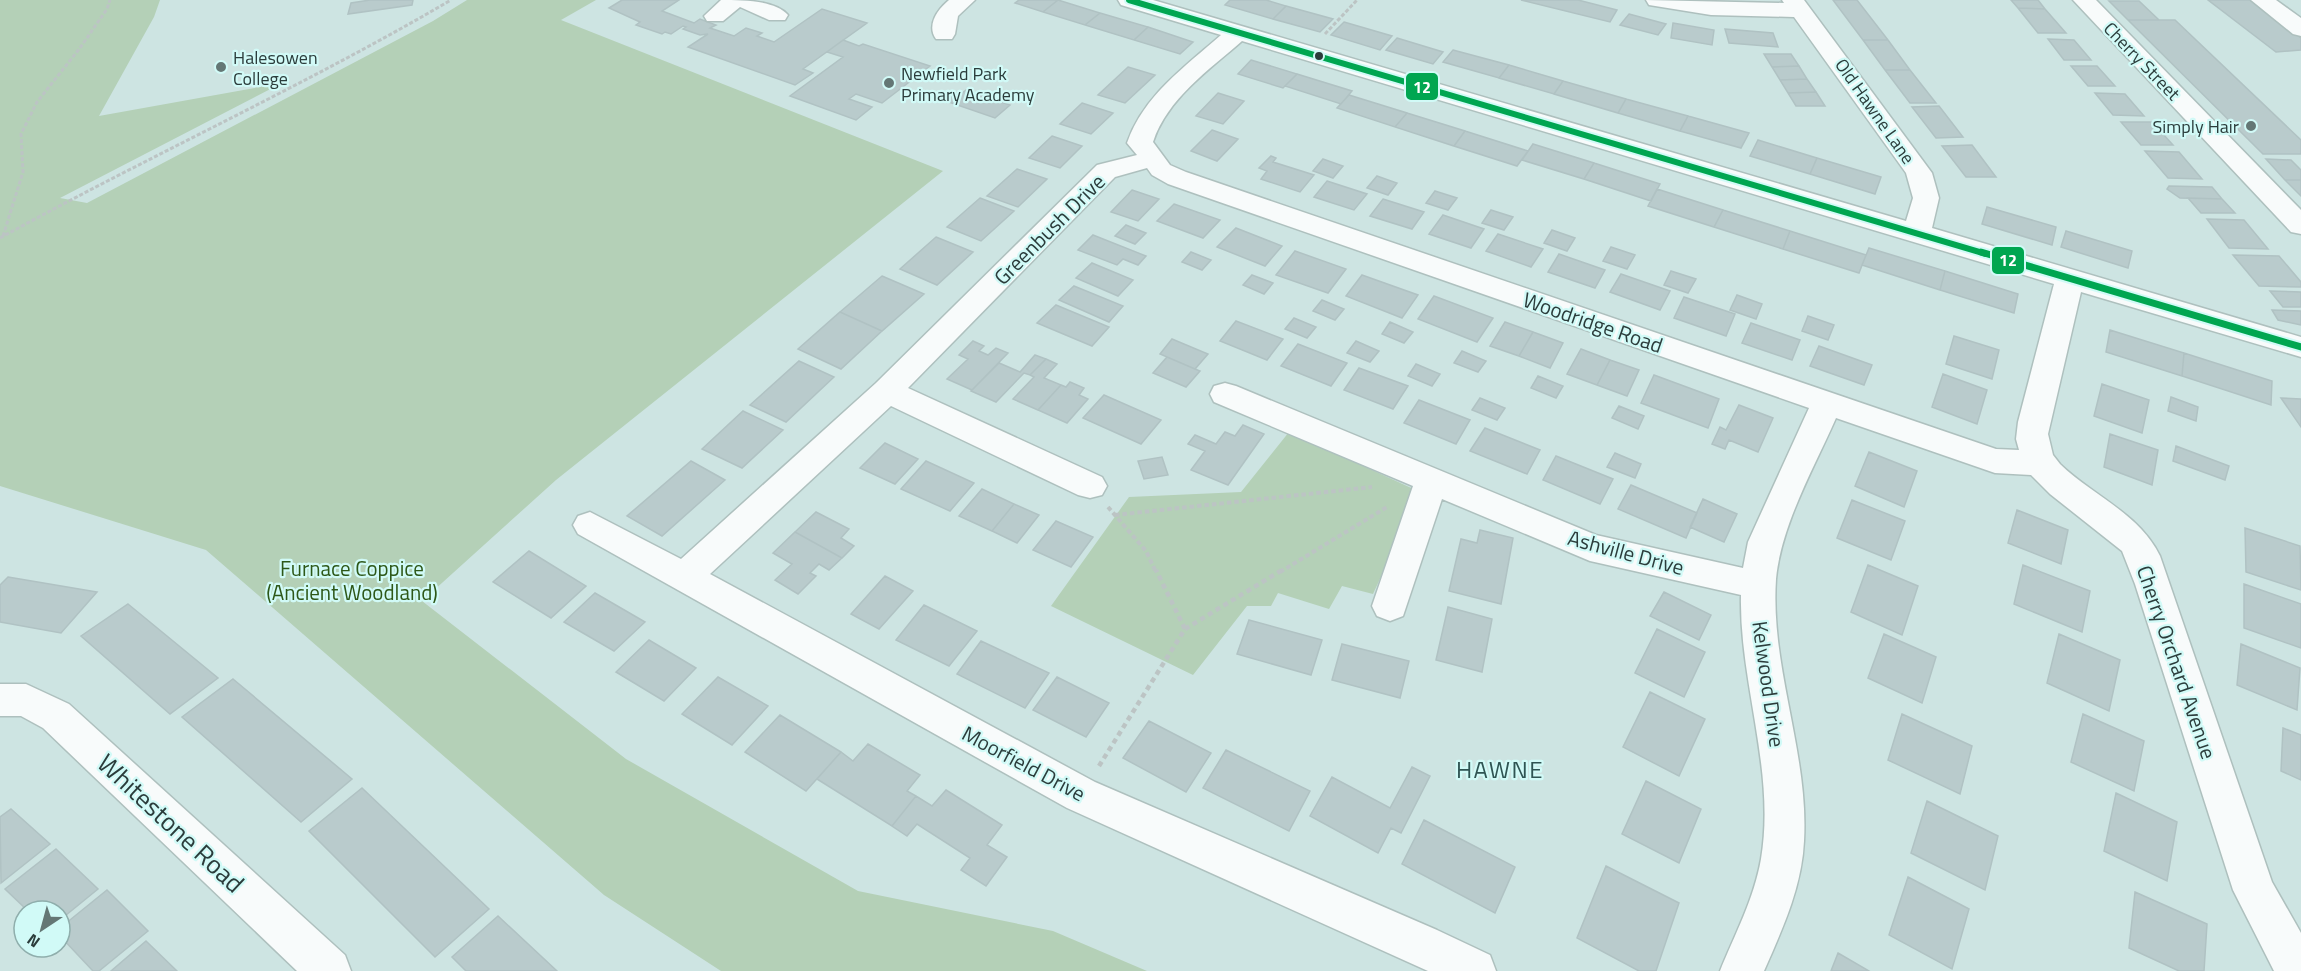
<svg xmlns="http://www.w3.org/2000/svg" width="2301" height="971" font-family="'Titillium Web',sans-serif">
  <style>
    .green { fill: #b4d0b7 }
    .building { fill: #b9cbcc; stroke: #b0c2c3; stroke-width: 1.5 }
    .lines { fill: none; stroke-linecap: round; stroke-linejoin: round }
    .minor-casing { stroke: #aec0be; stroke-width: 3 }
    .path-far2 { stroke: #bcc4c4; stroke-width: 3; stroke-dasharray: 4 2; stroke-linecap: butt }
    .path-far1 { stroke: #bcc4c4; stroke-width: 4; stroke-dasharray: 4.5 3; stroke-linecap: butt }
    .path { stroke: #bcc4c4; stroke-width: 4.5; stroke-dasharray: 5 4; stroke-linecap: butt }
    .minor { fill: #f8fbfb; fill-rule: evenodd }
    .bus-1-far1-casing { stroke: #d1faf7; stroke-width: 10 }
    .bus-1-casing { stroke: #d1faf7; stroke-width: 11 }
    .bus-1-far1 { stroke: #00a651; stroke-width: 6 }
    .bus-1 { stroke: #00a651; stroke-width: 7 }
    .bus-dot { fill: #2b3c3b; stroke: #d1faf7; stroke-width: 2 }
    .poi-dot { fill: #647775; stroke: #d1faf7; stroke-width: 2 }
    .labels { text-anchor: middle; dominant-baseline: central; stroke-width: 4.5; stroke-linejoin: round; paint-order: stroke }
    .far-poi-label { font-size: 18px; fill: #2b3c3b; stroke: #d1faf7; text-anchor: start }
    .far-street-label { font-size: 18px; fill: #2b3c3b; stroke: #d1faf7 }
    .street-label { font-size: 21px; fill: #2b3c3b; stroke: #d1faf7 }
    .park-label { font-size: 21px; fill: #2d5717; stroke: #d1faf7 }
    .quarter-label { font-size: 24px; letter-spacing: 1.5px; fill: #2f5453; stroke: #d1faf7 }
    .near-street-label { font-size: 26px; fill: #2b3c3b; stroke: #d1faf7 }
    .line-badge { stroke: #d1faf7; stroke-width: 2 }
    .badge-label { font-size: 16px; text-anchor: middle; font-weight: bold; fill: #fff }
  </style>
  <rect width="100%" height="100%" fill="#cde4e2"/>
  <path class="green" d="M0 0H160L154 17 99 116 282 83 60 198 87 203 433 21 467 0H596L561 20 943 171 556 480 422 601 626 759 858 891 1053 931 1147 971H721L604 895 206 550 0 486Z
    M1289 432 1420 492 1373 594 1342 586 1329 609 1278 593 1271 606H1247L1193 675 1051 606 1129 497 1241 492Z"/>
  <path class="building" d="M370 0H413L412 5 348 14 351 3Z
    M622 0H679L662 11 694 23 700 19 716 25 710 28 734 36 746 28 762 33 757 36 774 42 822 9 867 23 803 69 813 73 795 85 688 47 708 34 700 35 683 29 686 27 683 26 671 34 665 32 662 34 636 25 640 22 609 8Z
    M1019 0H1058L1043 12 1015 3Z
    M1058 0 1100 13 1085 25 1043 12Z
    M1230 0H1266L1286 6 1273 19 1225 5Z
    M1521 0H1578L1617 10 1610 22Z
    M1833 0H1857L1888 40H1863Z
    M2011 0H2038L2045 9 2018 8Z
    M2208 0H2250L2301 38V50L2276 52Z
    M2109 1H2139L2159 20H2128Z
    M1286 6 1333 19 1320 32 1273 19Z
    M2018 8 2045 9 2066 33H2038Z
    M1100 13 1148 27 1134 40 1085 25Z
    M1629 14 1666 24 1658 35 1620 25Z
    M2128 20H2175L2301 140V154H2263Z
    M1344 22 1392 36 1380 50 1331 35Z
    M1673 23 1714 30 1712 45 1671 38Z
    M1148 27 1193 42 1180 54 1134 40Z
    M1725 29 1773 33 1778 47 1729 43Z
    M1397 38 1443 52 1433 64 1386 50Z
    M2048 39 2074 40 2091 60H2064Z
    M843 40 859 46 863 44 930 66 882 103 856 94 849 99 872 107 856 120 790 96 843 57 827 52Z
    M1863 40H1888L1910 70H1885Z
    M1453 50 1509 65 1499 78 1443 62Z
    M1764 54H1791L1799 66 1772 67Z
    M1251 60 1297 74 1283 88 1238 74Z
    M1509 65 1563 81 1554 94 1499 78Z
    M1799 66 1807 79 1780 80 1772 67Z
    M2071 66H2097L2115 86H2088Z
    M1128 67 1155 75 1125 103 1098 95Z
    M1885 70H1910L1936 103H1910Z
    M1297 74 1352 91 1341 104 1285 86Z
    M1807 79 1816 92 1788 93 1780 80Z
    M1563 81 1626 99 1618 113 1554 94Z
    M966 90 1010 105 995 118 940 99 950 91 961 94Z
    M1816 92 1825 106H1796L1788 93Z
    M1218 93 1244 101 1223 124 1196 116Z
    M2095 93 2125 94 2144 116 2113 115Z
    M1349 95 1407 113 1395 127 1337 108Z
    M1626 99 1688 116 1680 131 1618 113Z
    M1082 103 1113 113 1091 134 1060 124Z
    M1939 106 1963 137 1936 138 1912 107Z
    M1407 113 1465 131 1454 146 1395 127Z
    M1688 116 1749 133 1741 148 1680 131Z
    M2121 122H2152L2173 145H2141Z
    M1212 130 1238 139 1217 161 1191 151Z
    M1465 131 1528 151 1517 166 1454 146Z
    M1052 136 1082 146 1060 168 1029 158Z
    M1758 140 1817 158 1810 174 1750 156Z
    M1533 144 1594 163 1584 179 1522 160Z
    M1972 145 1996 177H1966L1942 146Z
    M2145 151 2179 152 2202 179 2168 178Z
    M1271 156 1276 158 1273 162 1314 175 1300 192 1261 179 1267 171 1259 168Z
    M1817 158 1881 177 1875 194 1810 174Z
    M1323 159 1343 166 1333 178 1313 171Z
    M2266 159 2291 160 2301 170V180H2285Z
    M1594 163 1660 184 1651 201 1584 179Z
    M1017 169 1047 179 1018 207 987 196Z
    M1377 176 1397 183 1388 195 1367 188Z
    M2285 180H2301V196Z
    M1327 181 1367 194 1354 210 1314 197Z
    M2169 186 2212 187 2222 199 2180 198 2167 189Z
    M1657 189 1723 210 1714 227 1648 206Z
    M1132 190 1159 199 1138 221 1111 212Z
    M1435 191 1457 198 1448 210 1426 203Z
    M980 198 1014 211 981 241 947 227Z
    M2188 198 2222 199 2235 213H2201Z
    M1383 199 1424 212 1412 229 1370 216Z
    M1174 204 1220 220 1203 238 1157 221Z
    M1987 207 2056 227 2052 245 1982 224Z
    M1491 210 1513 217 1504 230 1482 223Z
    M1723 210 1790 231 1783 249 1714 227Z
    M1443 215 1484 229 1471 248 1429 234Z
    M2207 219 2244 220 2268 249 2229 248Z
    M1126 225 1146 233 1135 244 1115 236Z
    M1236 228 1282 246 1265 266 1217 247Z
    M1552 230 1575 238 1567 251 1544 243Z
    M1790 231 1866 255 1859 273 1783 249Z
    M2066 231 2132 251 2128 268 2061 247Z
    M1498 234 1543 249 1531 267 1486 251Z
    M1093 235 1146 256 1138 265 1123 259 1117 265 1078 250Z
    M936 237 973 252 937 285 900 269Z
    M1611 247 1635 255 1627 269 1603 261Z
    M1869 248 1945 271 1940 290 1862 265Z
    M1295 251 1346 269 1328 293 1276 275Z
    M1191 252 1211 260 1202 270 1182 262Z
    M1559 254 1605 270 1595 288 1548 272Z
    M2233 255 2279 256 2301 282V287L2259 286Z
    M1092 263 1133 280 1118 296 1076 278Z
    M1671 271 1696 279 1688 293 1664 285Z
    M1945 271 2018 294 2014 313 1940 290Z
    M1621 274 1670 291 1660 310 1610 292Z
    M1252 275 1273 283 1264 294 1243 285Z
    M1362 275 1418 295 1402 318 1346 296Z
    M882 276 924 294 882 331 840 312Z
    M1074 286 1123 306 1109 322 1059 300Z
    M2270 291 2301 292V307H2283Z
    M1737 295 1762 304 1756 319 1730 310Z
    M1434 296 1493 318 1477 342 1418 319Z
    M1684 297 1735 314 1726 336 1674 318Z
    M1322 300 1344 309 1335 320 1313 311Z
    M1056 305 1109 327 1092 346 1037 323Z
    M2272 310 2301 311V325L2278 320Z
    M840 312 882 331 841 369 798 349Z
    M1808 316 1834 325 1828 340 1802 331Z
    M1294 318 1316 327 1307 338 1285 329Z
    M1236 321 1283 339 1267 360 1220 341Z
    M1390 322 1413 332 1404 343 1382 334Z
    M1505 322 1533 332 1519 356 1490 346Z
    M1751 323 1800 340 1792 360 1742 343Z
    M2110 330 2184 353 2182 376 2106 352Z
    M1533 332 1563 343 1550 368 1519 356Z
    M1954 336 1999 350 1992 379 1946 364Z
    M1172 339 1208 354 1195 369 1160 354Z
    M973 341 984 346 979 351 988 355 996 348 1008 353 972 390 947 379 968 359 959 355Z
    M1356 341 1379 351 1370 362 1347 353Z
    M1298 344 1347 363 1331 386 1281 366Z
    M1819 346 1872 365 1864 385 1810 366Z
    M1581 349 1610 360 1597 385 1567 374Z
    M1462 351 1486 361 1478 372 1454 363Z
    M2184 353 2272 381 2271 405 2182 376Z
    M1035 355 1046 359 1030 375 1024 373 996 402 971 391 999 363 1020 372Z
    M1167 357 1195 369 1200 371 1186 387 1153 373Z
    M1046 359 1057 364 1044 378 1061 385 1038 410 1013 399 1034 377 1030 375Z
    M1610 360 1639 370 1627 396 1597 385Z
    M799 361 834 377 786 422 750 405Z
    M1416 364 1440 374 1432 386 1408 376Z
    M1359 368 1408 386 1393 409 1344 390Z
    M1943 374 1987 390 1977 424 1932 407Z
    M1654 375 1719 399 1708 428 1641 403Z
    M1538 376 1563 386 1556 398 1531 388Z
    M1070 382 1084 388 1079 395 1088 399 1067 423 1038 410 1061 385 1066 387Z
    M2102 384 2149 400 2142 433 2094 416Z
    M1104 395 1161 420 1141 444 1083 418Z
    M2171 397 2198 407 2196 421 2168 411Z
    M1480 398 1505 408 1497 420 1472 410Z
    M2281 398 2301 399V427Z
    M1419 400 1470 420 1456 444 1404 423Z
    M1739 405 1773 418 1758 452 1729 440 1725 449 1712 444 1720 427 1726 430Z
    M1619 406 1644 416 1638 429 1612 418Z
    M743 411 783 430 742 468 702 449Z
    M1243 425 1264 434 1228 485 1191 470 1205 451 1188 444 1195 435 1216 444 1225 432 1235 436Z
    M1485 428 1540 450 1527 474 1470 451Z
    M2110 434 2158 450 2152 485 2104 467Z
    M885 443 918 459 895 484 860 468Z
    M2176 446 2229 466 2225 480 2173 461Z
    M1869 452 1917 471 1904 507 1855 486Z
    M1615 453 1641 464 1635 478 1607 467Z
    M1556 456 1613 479 1600 504 1543 480Z
    M1162 457 1168 475 1144 479 1138 461Z
    M691 461 725 480 662 536 627 516Z
    M926 461 974 483 950 511 901 489Z
    M1631 485 1697 513 1686 538 1618 509Z
    M982 489 1014 504 992 531 959 516Z
    M1703 499 1737 514 1724 542 1690 527Z
    M1852 500 1905 521 1891 560 1837 538Z
    M1014 504 1039 515 1017 543 992 531Z
    M2017 510 2068 530 2061 564 2008 543Z
    M816 512 849 529 841 538 854 546 842 558 795 532Z
    M1056 521 1093 537 1071 567 1033 550Z
    M2245 528 2300 546 2301 590 2246 572Z
    M1480 530 1513 538 1501 604 1449 591 1461 539 1477 543Z
    M795 532 842 558 829 570 819 564 810 573 816 576 798 594 775 580 792 564 773 553Z
    M529 551 586 586 551 618 493 582Z
    M1868 565 1918 586 1902 635 1851 612Z
    M2023 565 2090 591 2082 632 2014 604Z
    M885 576 913 591 879 629 851 614Z
    M8 577 97 592 61 633 0 622V585Z
    M2244 584 2301 604V648L2244 628Z
    M1664 592 1711 615 1699 640 1650 616Z
    M595 593 645 622 614 651 564 622Z
    M128 604 218 678 170 714 81 636Z
    M924 605 977 631 949 666 896 640Z
    M1448 607 1492 619 1482 672 1436 660Z
    M1249 620 1322 640 1311 675 1237 654Z
    M1657 629 1705 652 1684 697 1635 673Z
    M1884 634 1936 657 1922 703 1868 678Z
    M2059 634 2120 660 2109 711 2047 683Z
    M649 640 696 668 664 701 616 672Z
    M981 641 1049 673 1025 708 957 674Z
    M1342 644 1409 661 1400 698 1332 680Z
    M2241 644 2300 668 2297 710 2237 685Z
    M718 677 768 706 732 745 682 714Z
    M1057 677 1109 703 1086 737 1033 710Z
    M233 679 352 779 301 822 182 717Z
    M1650 692 1705 719 1679 776 1623 747Z
    M1902 714 1972 746 1960 794 1888 760Z
    M2083 714 2144 741 2134 791 2071 762Z
    M780 715 841 752 806 791 745 752Z
    M1149 721 1211 753 1186 792 1123 758Z
    M2283 728 2301 735V780L2281 771Z
    M868 744 920 775 907 791 916 796 892 826 817 779 841 752 853 761Z
    M1226 750 1310 791 1289 831 1203 788Z
    M1412 767 1430 776 1401 833 1391 828 1378 853 1310 816 1332 777 1390 808Z
    M1646 781 1701 809 1679 863 1622 834Z
    M362 788 489 909 435 957 309 831Z
    M946 790 1002 825 987 845 1007 857 986 886 961 870 970 858 917 824 907 836 892 826 916 796 932 806Z
    M2116 793 2177 822 2167 881 2104 851Z
    M1927 801 1998 836 1985 890 1911 853Z
    M11 809 50 844 1 883 0 817Z
    M1424 820 1515 867 1495 913 1402 864Z
    M56 849 98 889 60 920V911H28L5 889Z
    M1606 866 1679 903 1656 971H1639L1577 938Z
    M1908 877 1969 909 1952 969 1889 935Z
    M107 890 148 931 99 971H93L60 936V928Z
    M2135 892 2207 924 2204 971H2179L2129 948Z
    M498 916 557 971H466L452 957Z
    M146 941 177 971H111Z
    M1838 953 1869 971H1831Z"/>
  <g class="lines">
    <defs>
      <path id="minor" d="M721 0C742 0 775 0 788 15L785 20H769L740 7 723 21H707L704 16Z
        M949 0H975L958 16 955 34 952 39H936C926 25 938 9 949 0Z
        M1118 0H1153L1906 221 1913 198 1906 173 1794 17 1711 15 1649 5 1646 0 1784 3 1782 0H1804L1932 173 1939 198 1932 228 2301 337V357L2081 292 2048 434 2053 455 2060 464C2093 496 2139 513 2160 556L2272 882 2301 933V971H2274L2233 890 2135 584 2122 551 2050 494 2031 475 1995 473 1836 418C1814 468 1781 525 1776 579 1770 668 1809 753 1804 841 1802 887 1782 930 1764 971H1720C1735 934 1754 899 1761 859 1776 771 1739 683 1741 595L1590 561 1442 499 1403 616 1390 621 1377 616 1372 606 1413 486 1214 402 1210 394 1214 386 1225 383 1236 386 1596 535 1743 568 1748 542 1809 408 1168 184 1152 175 1147 168 1115 177 908 388 1102 477 1107 486 1102 495 1090 498 1078 495 891 406 710 574 1095 782 1437 930 1490 955 1496 971H1428L1067 808 578 534 573 525 578 516 590 512 681 559 876 383 1097 165 1137 155 1127 143C1143 96 1186 66 1221 35L1121 5ZM1242 41 2054 284 2018 422 2016 439 2019 450 1996 449 1186 172 1170 165 1153 142C1167 99 1209 70 1242 41Z
        M2073 0H2096L2301 210V234L2291 232Z
        M2251 0H2276L2301 18V36L2293 34Z
        M0 684H26L69 704 345 955 351 971H297L43 728 21 716H0Z"/>
    </defs>
    <use href="#minor" class="minor-casing"/>
    <path class="path-far2" d="M1325 34 1357 0
      M3 236 23 172 21 134 37 102 80 48 107 9 110 0
      M0 238C149 156 304 86 451 0"/>
    <path class="path-far1" d="M1108 507 1146 551 1156 572
      M1115 515 1372 487
      M1280 572 1387 507"/>
    <path class="path" d="M1185 629 1282 570
      M1099 766 1185 629 1156 570"/>
    <use href="#minor" class="minor"/>
    <defs>
      <path id="bus-1-far1" d="M1129 0 1986 254"/>
      <path id="bus-1" d="M1981 252 2301 347"/>
    </defs>
    <use href="#bus-1-far1" class="bus-1-far1-casing"/>
    <use href="#bus-1" class="bus-1-casing"/>
    <use href="#bus-1-far1" class="bus-1-far1"/>
    <use href="#bus-1" class="bus-1"/>
  </g>
  <circle class="bus-dot" cx="1319" cy="56" r="5"/>
  <g class="poi-dot">
    <circle cx="221" cy="67" r="6"/>
    <circle cx="889" cy="83" r="6"/>
    <circle cx="2251" cy="126" r="6"/>
  </g>
  <g class="labels">
    <g class="far-poi-label">
      <text x="233" y="57">Halesowen<tspan x="233" dy="21">College</tspan></text>
      <text x="901" y="73">Newfield Park<tspan x="901" dy="21">Primary Academy</tspan></text>
      <text x="2239" y="126" text-anchor="end">Simply Hair</text>
    </g>
    <g class="far-street-label">
      <text transform="translate(2142 61) rotate(46)">Cherry Street</text>
      <text transform="translate(1875 111) rotate(55)">Old Hawne Lane</text>
    </g>
    <g class="street-label">
      <text transform="translate(1049 229) rotate(-45)">Greenbush Drive</text>
      <text transform="translate(1593 322) rotate(19)">Woodridge Road</text>
      <text transform="translate(1626 552) rotate(15)">Ashville Drive</text>
      <text transform="translate(2177 662) rotate(71)">Cherry Orchard Avenue</text>
      <text transform="translate(1769 684) rotate(82)">Kelwood Drive</text>
      <text transform="translate(1024 763) rotate(28)">Moorfield Drive</text>
    </g>
    <g class="park-label">
      <text x="352" y="568">Furnace Coppice<tspan x="352" dy="24">(Ancient Woodland)</tspan></text>
    </g>
    <g class="quarter-label">
      <text x="1500" y="769">HAWNE</text>
    </g>
    <g class="near-street-label">
      <text transform="translate(171 823) rotate(43)">Whitestone Road</text>
    </g>
  </g>
  <g class="line-badge">
    <rect x="1405" y="72" width="34" height="29" rx="6" fill="#00a651"/>
    <rect x="1991" y="246" width="34" height="29" rx="6" fill="#00a651"/>
  </g>
  <g class="badge-label">
    <text x="1422" y="93">12</text>
    <text x="2008" y="266">12</text>
  </g>
  <g transform="translate(42 929) rotate(216)"><circle r="28" fill="#d1faf7" stroke="#8faeac" stroke-width="1.5"/>
  <path d="M0-4.5L10 22L0 15L-10 22Z" fill="#647775"/>
  <text y="-9" font-size="16" font-weight="bold" text-anchor="middle" fill="#2b3c3b">N</text>
  </g>
</svg>
